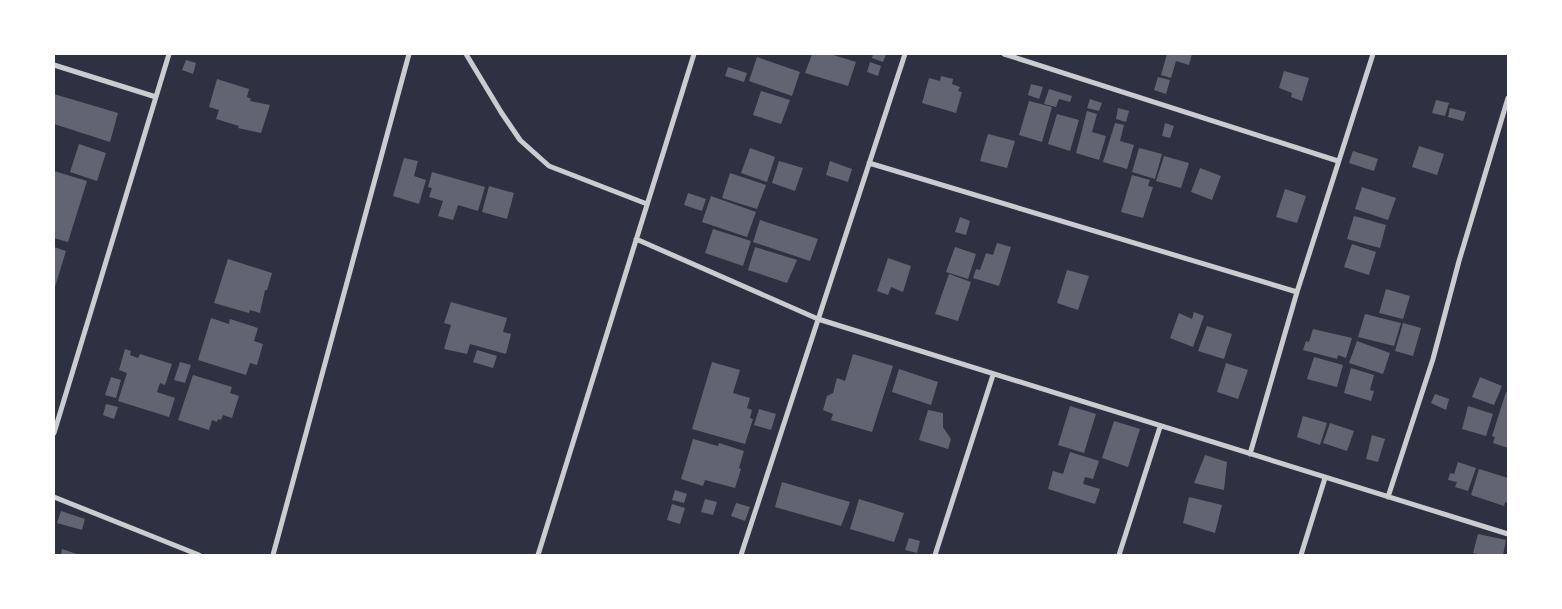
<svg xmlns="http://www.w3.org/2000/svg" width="1562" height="609" font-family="'Noto Sans',sans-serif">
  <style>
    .building { fill: #626471 }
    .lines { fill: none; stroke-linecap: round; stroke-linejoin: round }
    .minor { stroke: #caccd0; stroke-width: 5 }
  </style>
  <rect width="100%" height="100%" fill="#2d3142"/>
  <path class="building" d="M812 54H830L856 62 848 86 805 73Z
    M873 54H886L883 62 872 58Z
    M1167 54H1192L1189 65 1176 61 1171 78 1161 75Z
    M757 57 800 72 792 96 749 81Z
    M186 60 196 63 193 74 182 70Z
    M870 62 881 66 878 76 867 72Z
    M728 67 747 73 744 82 725 76Z
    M1284 71 1309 78 1302 101 1291 97 1292 93 1279 88Z
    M941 76 953 79 952 84 960 87 958 91 962 92 956 113 922 103 929 78 940 81Z
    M1158 77 1170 80 1166 94 1154 90Z
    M217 79 249 89 247 97 251 99 250 101 270 105 261 133 238 128 239 126 216 119 219 110 209 107Z
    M1031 84 1043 87 1039 99 1028 95Z
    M1049 89 1072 96 1070 102 1059 99 1056 107 1044 104Z
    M761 91 790 100 781 124 753 115Z
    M54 94 118 113 110 142 54 124Z
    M1090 99 1102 103 1099 111 1087 108Z
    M1436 100 1449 103 1445 116 1432 113Z
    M1029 101 1052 107 1042 142 1019 135Z
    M1118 108 1129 111 1126 122 1116 119Z
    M1450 108 1466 112 1463 121 1448 117Z
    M1087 111 1097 114 1092 132 1106 136 1099 160 1076 153Z
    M1057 114 1079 120 1070 151 1048 144Z
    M1115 123 1124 125 1120 141 1134 145 1127 169 1103 162Z
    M1165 123 1174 126 1170 138 1162 136Z
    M988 134 1015 141 1007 168 980 161Z
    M79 144 106 153 97 181 70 172Z
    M1419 146 1444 154 1437 175 1412 167Z
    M750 148 775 157 767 182 741 173Z
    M1139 148 1162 154 1155 179 1132 172Z
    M1353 151 1378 159 1374 171 1349 163Z
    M1164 156 1189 163 1181 188 1156 181Z
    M404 158 418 161 414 176 426 180 419 204 393 196Z
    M779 161 803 168 795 191 772 183Z
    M830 161 852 169 848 182 826 175Z
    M1200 168 1221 176 1212 200 1191 192Z
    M54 171 87 181 68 242 54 238Z
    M432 172 485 187 478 211 458 205 453 220 438 216 443 201 429 197 432 188 428 187Z
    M730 173 766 185 757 209 722 198Z
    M1132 175 1150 180 1148 186 1153 187 1143 218 1121 212Z
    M489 186 514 193 507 219 482 212Z
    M1362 187 1396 198 1388 220 1355 209Z
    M1285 189 1306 196 1297 223 1276 217Z
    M688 193 706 199 702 211 684 205Z
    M711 196 756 212 747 237 702 222Z
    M1354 216 1386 225 1380 248 1347 239Z
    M960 217 970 221 966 235 955 232Z
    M760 220 818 239 810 261 753 242Z
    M713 229 751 241 743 266 705 253Z
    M997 243 1011 247 999 286 973 278 976 269 980 270 986 253 993 255Z
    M1352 244 1376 252 1369 275 1344 267Z
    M54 247 66 251 54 290Z
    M755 247 797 260 787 283 748 270Z
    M955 247 976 254 968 279 946 272Z
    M888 258 911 266 903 292 891 287 888 295 877 291Z
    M228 259 272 273 267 290H265L260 313 250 310 249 313 214 303Z
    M1067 270 1089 276 1078 310 1057 303Z
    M949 274 971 282 958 321 935 314Z
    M1386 289 1410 296 1403 319 1379 313Z
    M451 302 507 318 503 332 511 334 506 354 470 344 467 354 444 349 451 325 444 323Z
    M1194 312 1204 316 1193 347 1170 338 1179 313 1192 319Z
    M1365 314 1401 323 1394 346 1358 337Z
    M211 318 229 324 230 319 258 328 254 341 263 344 257 365 250 363 246 375 198 360Z
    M1403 323 1421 328 1413 356 1395 351Z
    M1207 326 1232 334 1224 359 1198 351Z
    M1313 329 1352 338 1346 358 1338 355 1337 359 1303 350 1306 341 1309 342Z
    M1357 341 1390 353 1383 374 1349 363Z
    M125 349 131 351 130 355 138 358 140 354 172 364 165 385 160 383 157 392 175 398 169 417 118 401 127 373 119 370Z
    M477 350 497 356 493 368 473 362Z
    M853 354 893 366 872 432 831 420 833 414 823 410 827 396 833 393 837 378 845 381Z
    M1314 357 1343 365 1337 387 1307 379Z
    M180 362 191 365 185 383 174 380Z
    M712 362 740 370 733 393 750 398 747 408 752 410 750 418 753 419 745 444 692 429Z
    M1226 363 1248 370 1238 399 1217 392Z
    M1351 368 1374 375 1370 390 1374 391 1371 401 1344 393Z
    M899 369 938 382 931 405 892 392Z
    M193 375 232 387 230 393 239 396 232 418 223 415 221 420 218 419 217 422 212 420 209 430 178 420Z
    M111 377 121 380 116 398 105 395Z
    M1480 377 1502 386 1494 405 1472 397Z
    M1506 392 1508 393V448L1493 443 1495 437 1492 436Z
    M1435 394 1449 399 1446 410 1431 403Z
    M106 404 118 407 114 419 103 415Z
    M1070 406 1096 414 1084 453 1058 445Z
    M1468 406 1493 414 1486 436 1462 429Z
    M759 409 776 414 771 430 754 425Z
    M928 410 943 413V427L951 439 948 449 919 440Z
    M1303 416 1327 423 1320 445 1297 437Z
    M1114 421 1140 429 1128 467 1102 458Z
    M1330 423 1354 431 1347 451 1323 443Z
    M1372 435 1385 439 1378 462 1366 459Z
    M693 439 718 446 719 443 744 451 739 468 741 469 735 488 705 480 703 486 681 479Z
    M1070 452 1099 461 1093 479 1085 477 1083 484 1100 489 1095 504 1048 489 1053 471 1063 474Z
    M1205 455 1227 462 1224 490 1194 483Z
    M1458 462 1476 468 1468 491 1455 487 1457 482 1448 480 1450 473 1454 474Z
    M1479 469 1508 478V503L1505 502 1504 506 1471 495Z
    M782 482 850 502 841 526 775 507Z
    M675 490 687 494 684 503 672 500Z
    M1189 497 1222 505 1215 533 1183 523Z
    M705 499 717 502 713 515 701 512Z
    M859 499 904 513 894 542 850 529Z
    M736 503 750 507 745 521 731 516Z
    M672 504 685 508 680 524 667 520Z
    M61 511 85 519 82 530 57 523Z
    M1478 534 1506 540 1503 555H1482L1473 553Z
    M909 538 920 541 917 553 905 550Z
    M62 549 80 555H61Z"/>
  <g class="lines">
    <path class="minor" d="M466 54 501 112 520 140 549 166 647 204
      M1004 54 1338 161
      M54 65 156 97
      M869 163 1297 292
      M636 239 818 319 1508 534
      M54 433 169 54
      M1250 454 1297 292 1373 54
      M54 497 199 555
      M1388 497 1433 359 1459 261 1508 98
      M273 555 409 54
      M538 555 694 54
      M741 555 905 54
      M935 555 993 375
      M1119 555 1160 427
      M1301 555 1325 478"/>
  </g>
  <rect width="1562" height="609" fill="none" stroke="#ffffff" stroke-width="110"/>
</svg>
